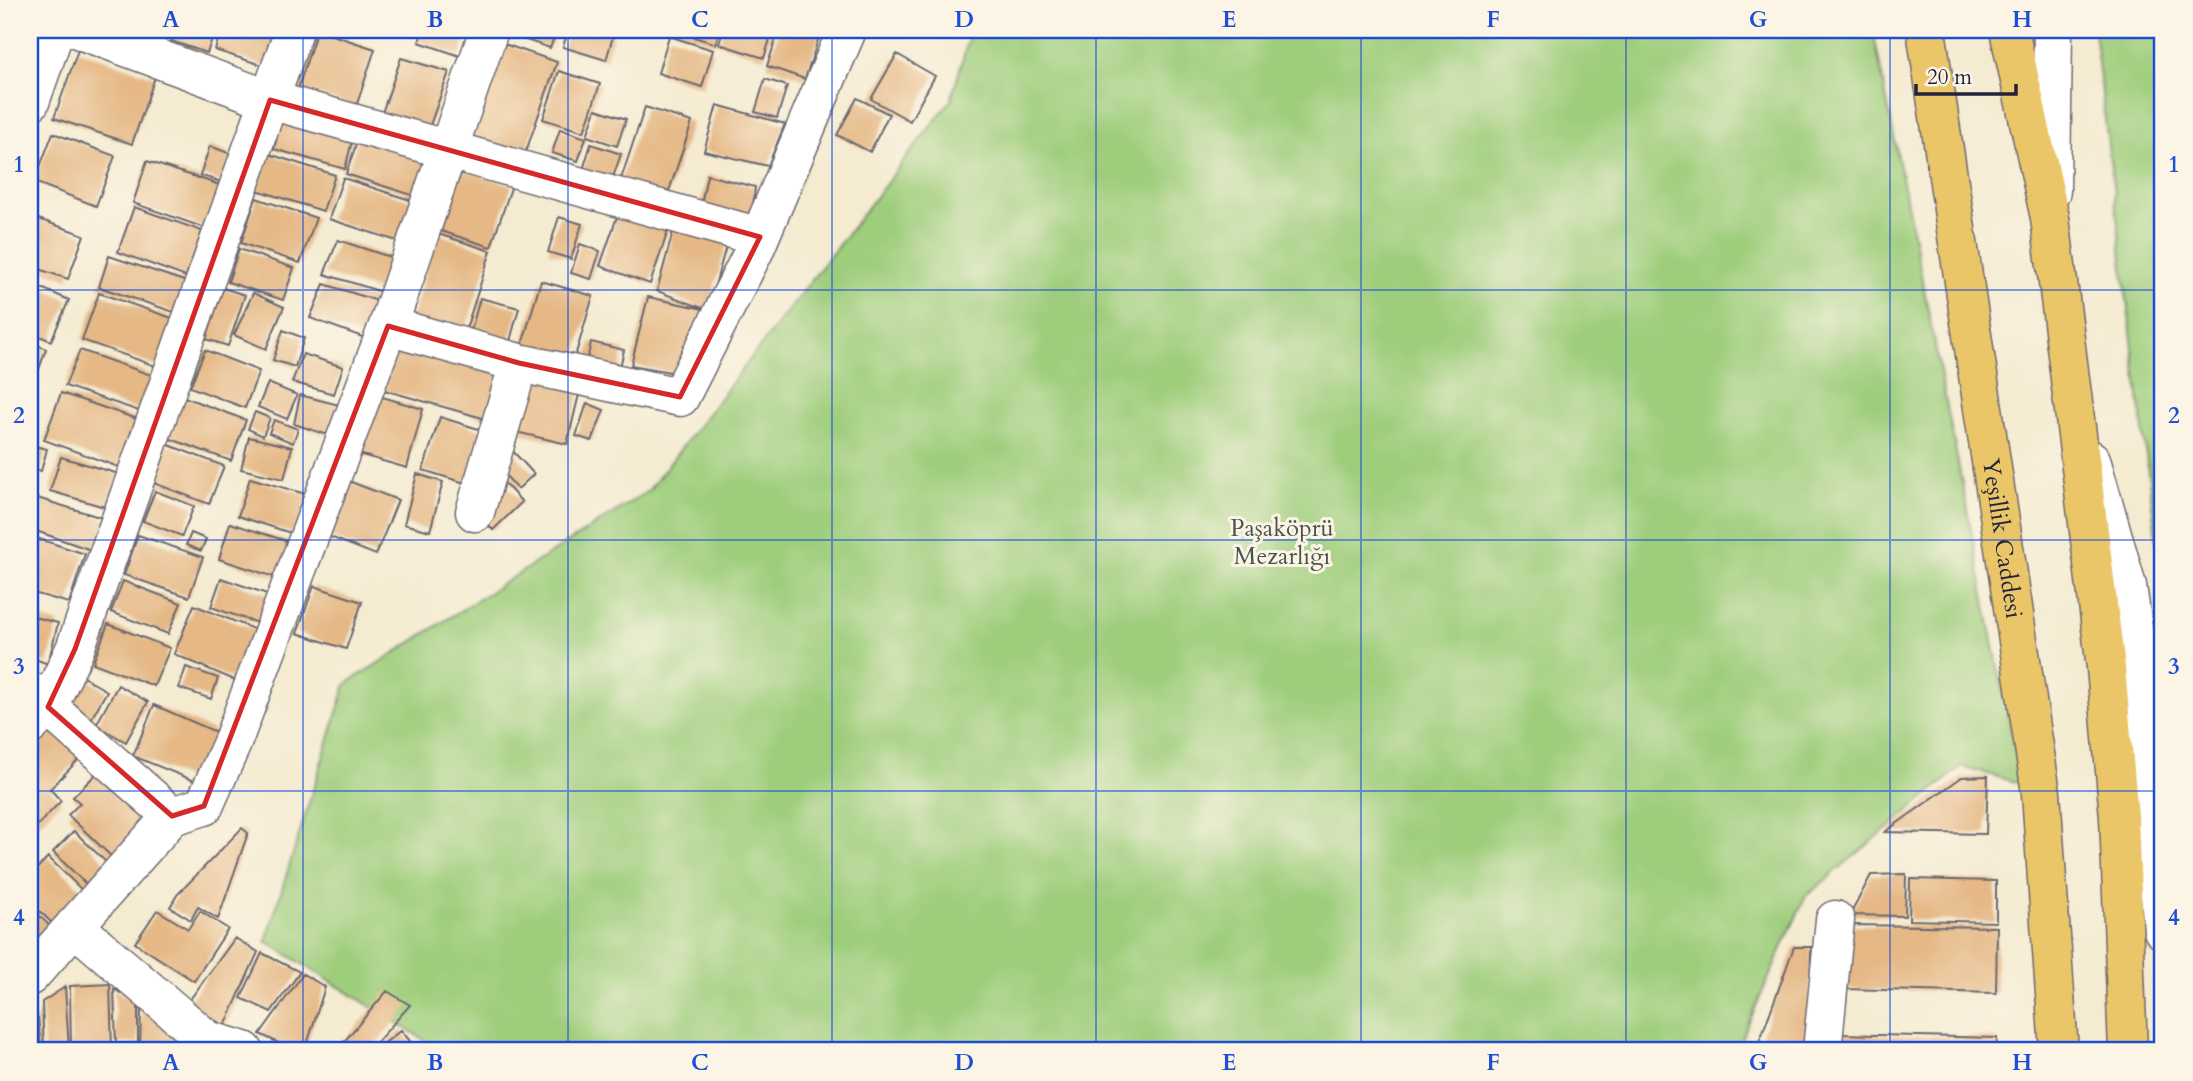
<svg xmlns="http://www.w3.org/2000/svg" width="2193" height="1081" font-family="Cardo,serif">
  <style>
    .green { fill: #9ecd7b; stroke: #60785b; stroke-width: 2 }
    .building { fill: #e5b885 }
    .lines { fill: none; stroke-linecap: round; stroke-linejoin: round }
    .minor-casing { stroke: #6c6870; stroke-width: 41 }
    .highway-casing { stroke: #6c6870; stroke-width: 41 }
    .minor { stroke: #fff; stroke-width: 38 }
    .highway { stroke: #ebc669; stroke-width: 38 }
    .marked { fill: none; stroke: #d62828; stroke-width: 5; stroke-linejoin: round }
    .grid { fill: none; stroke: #1d4ed8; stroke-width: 2; stroke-opacity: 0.55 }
    .labels { text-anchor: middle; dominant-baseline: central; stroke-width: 6; stroke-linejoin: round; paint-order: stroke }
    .park-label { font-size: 24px; fill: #47554e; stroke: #fcf5e5 }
    .street-label { font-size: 24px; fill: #22223b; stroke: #fcf5e5 }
    .neatline { fill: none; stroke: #1d4ed8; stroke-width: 2.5 }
    .grid-label { font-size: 23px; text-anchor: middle; font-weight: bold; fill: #1d4ed8 }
  </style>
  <rect width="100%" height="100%" fill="#fcf5e5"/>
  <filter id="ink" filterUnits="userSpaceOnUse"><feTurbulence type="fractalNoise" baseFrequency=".0143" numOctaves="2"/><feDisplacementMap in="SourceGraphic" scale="14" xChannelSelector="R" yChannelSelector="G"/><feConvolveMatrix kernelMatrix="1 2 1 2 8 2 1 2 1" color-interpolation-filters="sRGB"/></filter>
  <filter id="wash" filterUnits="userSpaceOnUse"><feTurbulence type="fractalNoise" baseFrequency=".00686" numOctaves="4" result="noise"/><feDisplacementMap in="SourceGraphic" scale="28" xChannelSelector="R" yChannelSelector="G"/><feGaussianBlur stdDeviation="1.57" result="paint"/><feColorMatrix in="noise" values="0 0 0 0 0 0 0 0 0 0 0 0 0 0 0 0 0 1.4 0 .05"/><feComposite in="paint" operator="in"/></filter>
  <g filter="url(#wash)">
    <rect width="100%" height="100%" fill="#f4ebd1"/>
    <path class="green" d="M971 30H1873L2021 784 1962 766 1805 897 1736 1051H442L266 941 346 684 648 491 951 100Z
      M2094 30H2163V593Z"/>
    <g id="blocks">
      <path class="building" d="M175 30H215L207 53 171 41Z
        M221 30H277L265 66 215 50Z
        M317 30 375 49 356 107 298 88Z
        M423 30H469L460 56 419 42Z
        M506 30H557L550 48 505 33Z
        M568 30H615L606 60 563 47Z
        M672 30H720L716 44Z
        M723 30H773L764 58 719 44Z
        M779 30 821 31 805 79 767 66Z
        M669 36 713 50 702 87 658 73Z
        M498 42 557 62 524 157 465 135Z
        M78 50 155 77 132 144 54 118Z
        M897 54 935 76 910 121 871 99Z
        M401 58 449 72 429 128 382 113Z
        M559 71 600 84 584 132 543 119Z
        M765 79 787 86 777 118 755 112Z
        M857 98 889 114 870 152 837 135Z
        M717 105 785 124 768 166 704 151Z
        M645 107 692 122 667 197 620 182Z
        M596 109 626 119 617 146 587 136Z
        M283 114 354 133 345 169 274 149Z
        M560 129 586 138 578 161 552 153Z
        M53 133 115 156 96 206 34 182Z
        M358 139 430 162 418 197 346 174Z
        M591 144 621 154 612 180 583 170Z
        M210 146 231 154 221 182 200 175Z
        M269 154 335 175 323 211 257 190Z
        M147 161 220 185 205 228 133 203Z
        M462 169 512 185 491 247 441 231Z
        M707 175 755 187 751 225 700 210Z
        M343 178 413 201 400 242 329 219Z
        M256 198 316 218 300 263 241 243Z
        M134 207 202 231 186 277 118 252Z
        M619 211 671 222 650 284 600 266Z
        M30 216 84 235 68 279 30 266Z
        M559 217 582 224 571 259 548 252Z
        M674 228 727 243 708 310 657 291Z
        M438 234 491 251 464 335 411 319Z
        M338 240 393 258 382 292 324 274Z
        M580 244 600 251 591 279 571 273Z
        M239 249 294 268 283 300 228 282Z
        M109 256 190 283 180 314 99 287Z
        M541 281 593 296 574 360 522 345Z
        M30 283 69 300 51 341 30 332Z
        M324 284 378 301 365 338 310 318Z
        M223 288 245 295 228 346 206 339Z
        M99 293 178 320 161 368 82 340Z
        M253 293 284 307 266 349 234 335Z
        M648 297 708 310 682 374 631 365Z
        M480 298 519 308 510 341 471 331Z
        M283 330 304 338 295 367 273 360Z
        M399 336 509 367 493 421 384 390Z
        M30 341 46 349 36 378 30 375Z
        M591 342 624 350 619 372 586 365Z
        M80 350 154 376 142 412 65 386Z
        M205 350 259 371 245 408 190 387Z
        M303 354 343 367 334 394 292 382Z
        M530 374 581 386 567 444 516 432Z
        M268 383 297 395 287 419 258 407Z
        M61 393 140 420 124 469 44 440Z
        M372 394 423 409 407 468 355 453Z
        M300 395 339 405 331 436 294 424Z
        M184 397 246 420 231 461 168 438Z
        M587 403 604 410 592 441 576 436Z
        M255 412 270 418 263 436 248 429Z
        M440 417 488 432 471 485 423 470Z
        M274 420 298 429 293 443 269 433Z
        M249 437 292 447 284 479 241 469Z
        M166 444 224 466 209 504 151 482Z
        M30 445 47 449 41 471 30 468Z
        M510 448 534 474 518 489 494 463Z
        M61 457 119 474 108 508 50 491Z
        M417 474 443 482 430 531 404 524Z
        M498 476 522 502 493 530 481 518Z
        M250 478 309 495 297 535 238 516Z
        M346 480 398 500 376 555 325 535Z
        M155 491 194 506 182 536 143 521Z
        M34 497 109 520 97 552 30 529Z
        M230 523 296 544 284 580 219 559Z
        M191 533 206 539 201 551 186 545Z
        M138 535 203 557 189 597 124 575Z
        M30 536 85 554 69 603 30 592Z
        M221 578 270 595 260 624 211 607Z
        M123 581 181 603 168 634 111 612Z
        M314 586 362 602 346 649 297 633Z
        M194 605 261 632 241 683 174 654Z
        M30 616 58 623 48 664 30 657Z
        M108 624 170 648 154 686 93 663Z
        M186 667 218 678 211 699 179 688Z
        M81 676 107 691 90 721 63 706Z
        M118 685 148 702 126 742 96 725Z
        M154 705 223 735 202 784 133 756Z
        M55 721 86 752 50 789 61 801 30 833V747Z
        M103 767 156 818 115 860 68 815 80 803 73 797Z
        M1988 776 1986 834 1885 832 1962 777Z
        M242 828 248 833 218 919 198 907 191 920 170 907 177 895Z
        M74 831 107 863 86 884 53 852Z
        M48 857 84 892 53 924 30 902V876Z
        M1906 874 1905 916 1850 915 1871 875Z
        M1910 879 1996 881V922L1909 920Z
        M30 907 52 928 30 951Z
        M157 910 188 929 200 911 228 929 194 981 135 943Z
        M1852 925 1997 927 1996 993 1844 989Z
        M235 938 258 952 225 1026 186 1005Z
        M1794 947H1811L1809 1051H1756Z
        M262 953 300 972 271 1012 241 998Z
        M303 974 325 987 305 1051H295L260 1034Z
        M110 984 112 1051H71L70 986Z
        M65 987 69 1050 44 1051 42 1002Z
        M114 989 138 1004V1043L116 1044Z
        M387 991 410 1005 369 1051H336Z
        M141 1008 190 1035V1051H140Z
        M38 1018 41 1050 30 1051V1020Z
        M401 1030 418 1051H375Z
        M1839 1034 1997 1038 1996 1051H1838Z"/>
    </g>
  </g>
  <g filter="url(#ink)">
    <use href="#blocks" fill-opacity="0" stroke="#6c6870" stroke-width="2"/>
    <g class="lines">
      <defs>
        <path id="minor" d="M80 30 270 100 760 237
          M30 102 55 30
          M2051 191 2053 30
          M388 326 519 363 680 397 754 251 847 30
          M2091 460 2127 586 2142 688 2163 930
          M475 512 519 363
          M30 691 172 816
          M30 725 48 707 75 649 294 30
          M74 926 207 1040 208 1051
          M30 976 172 816 204 806 232 743 388 326 489 30
          M207 1040 244 1051
          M1822 1051 1835 920"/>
        <g id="highway">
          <path id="s1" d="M1926 30 2041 793 2059 1051"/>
          <path d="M2009 30 2050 218 2106 668 2119 817 2128 1051"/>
        </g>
      </defs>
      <use href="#minor" class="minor-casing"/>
      <use href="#highway" class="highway-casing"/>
      <use href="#minor" class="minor"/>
      <use href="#highway" class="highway"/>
    </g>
  </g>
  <path class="marked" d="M270 100 760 237 680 397 519 363 388 326 204 806 172 816 48 707 75 649Z"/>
  <path class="grid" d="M303 30V1051M568 30V1051M832 30V1051M1096 30V1051M1361 30V1051M1626 30V1051M1890 30V1051M30 290H2163M30 540H2163M30 791H2163"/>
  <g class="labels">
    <g class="park-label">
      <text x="1282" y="528">Paşaköprü<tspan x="1282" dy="28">Mezarlığı</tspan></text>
    </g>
    <g class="street-label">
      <text stroke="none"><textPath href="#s1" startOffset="514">Yeşillik Caddesi</textPath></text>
    </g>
  </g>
  <rect width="2193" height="1081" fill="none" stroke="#fcf5e5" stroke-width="77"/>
  <path d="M1916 84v10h100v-10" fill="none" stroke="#22223b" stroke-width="3.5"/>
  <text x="1927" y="84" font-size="21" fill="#22223b" stroke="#fcf5e5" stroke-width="5" paint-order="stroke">20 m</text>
  <rect x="38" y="38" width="2116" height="1004" class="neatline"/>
  <g class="grid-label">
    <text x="171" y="27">A</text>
    <text x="435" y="27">B</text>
    <text x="700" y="27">C</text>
    <text x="964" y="27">D</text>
    <text x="1229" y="27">E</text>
    <text x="1493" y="27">F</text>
    <text x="1758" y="27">G</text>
    <text x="2022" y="27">H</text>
    <text x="19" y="172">1</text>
    <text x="2174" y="172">1</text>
    <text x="19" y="423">2</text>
    <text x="2174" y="423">2</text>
    <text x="19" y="674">3</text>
    <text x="2174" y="674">3</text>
    <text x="19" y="925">4</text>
    <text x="2174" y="925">4</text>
    <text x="171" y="1070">A</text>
    <text x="435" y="1070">B</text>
    <text x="700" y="1070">C</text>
    <text x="964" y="1070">D</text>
    <text x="1229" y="1070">E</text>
    <text x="1493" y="1070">F</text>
    <text x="1758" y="1070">G</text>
    <text x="2022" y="1070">H</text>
  </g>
</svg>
